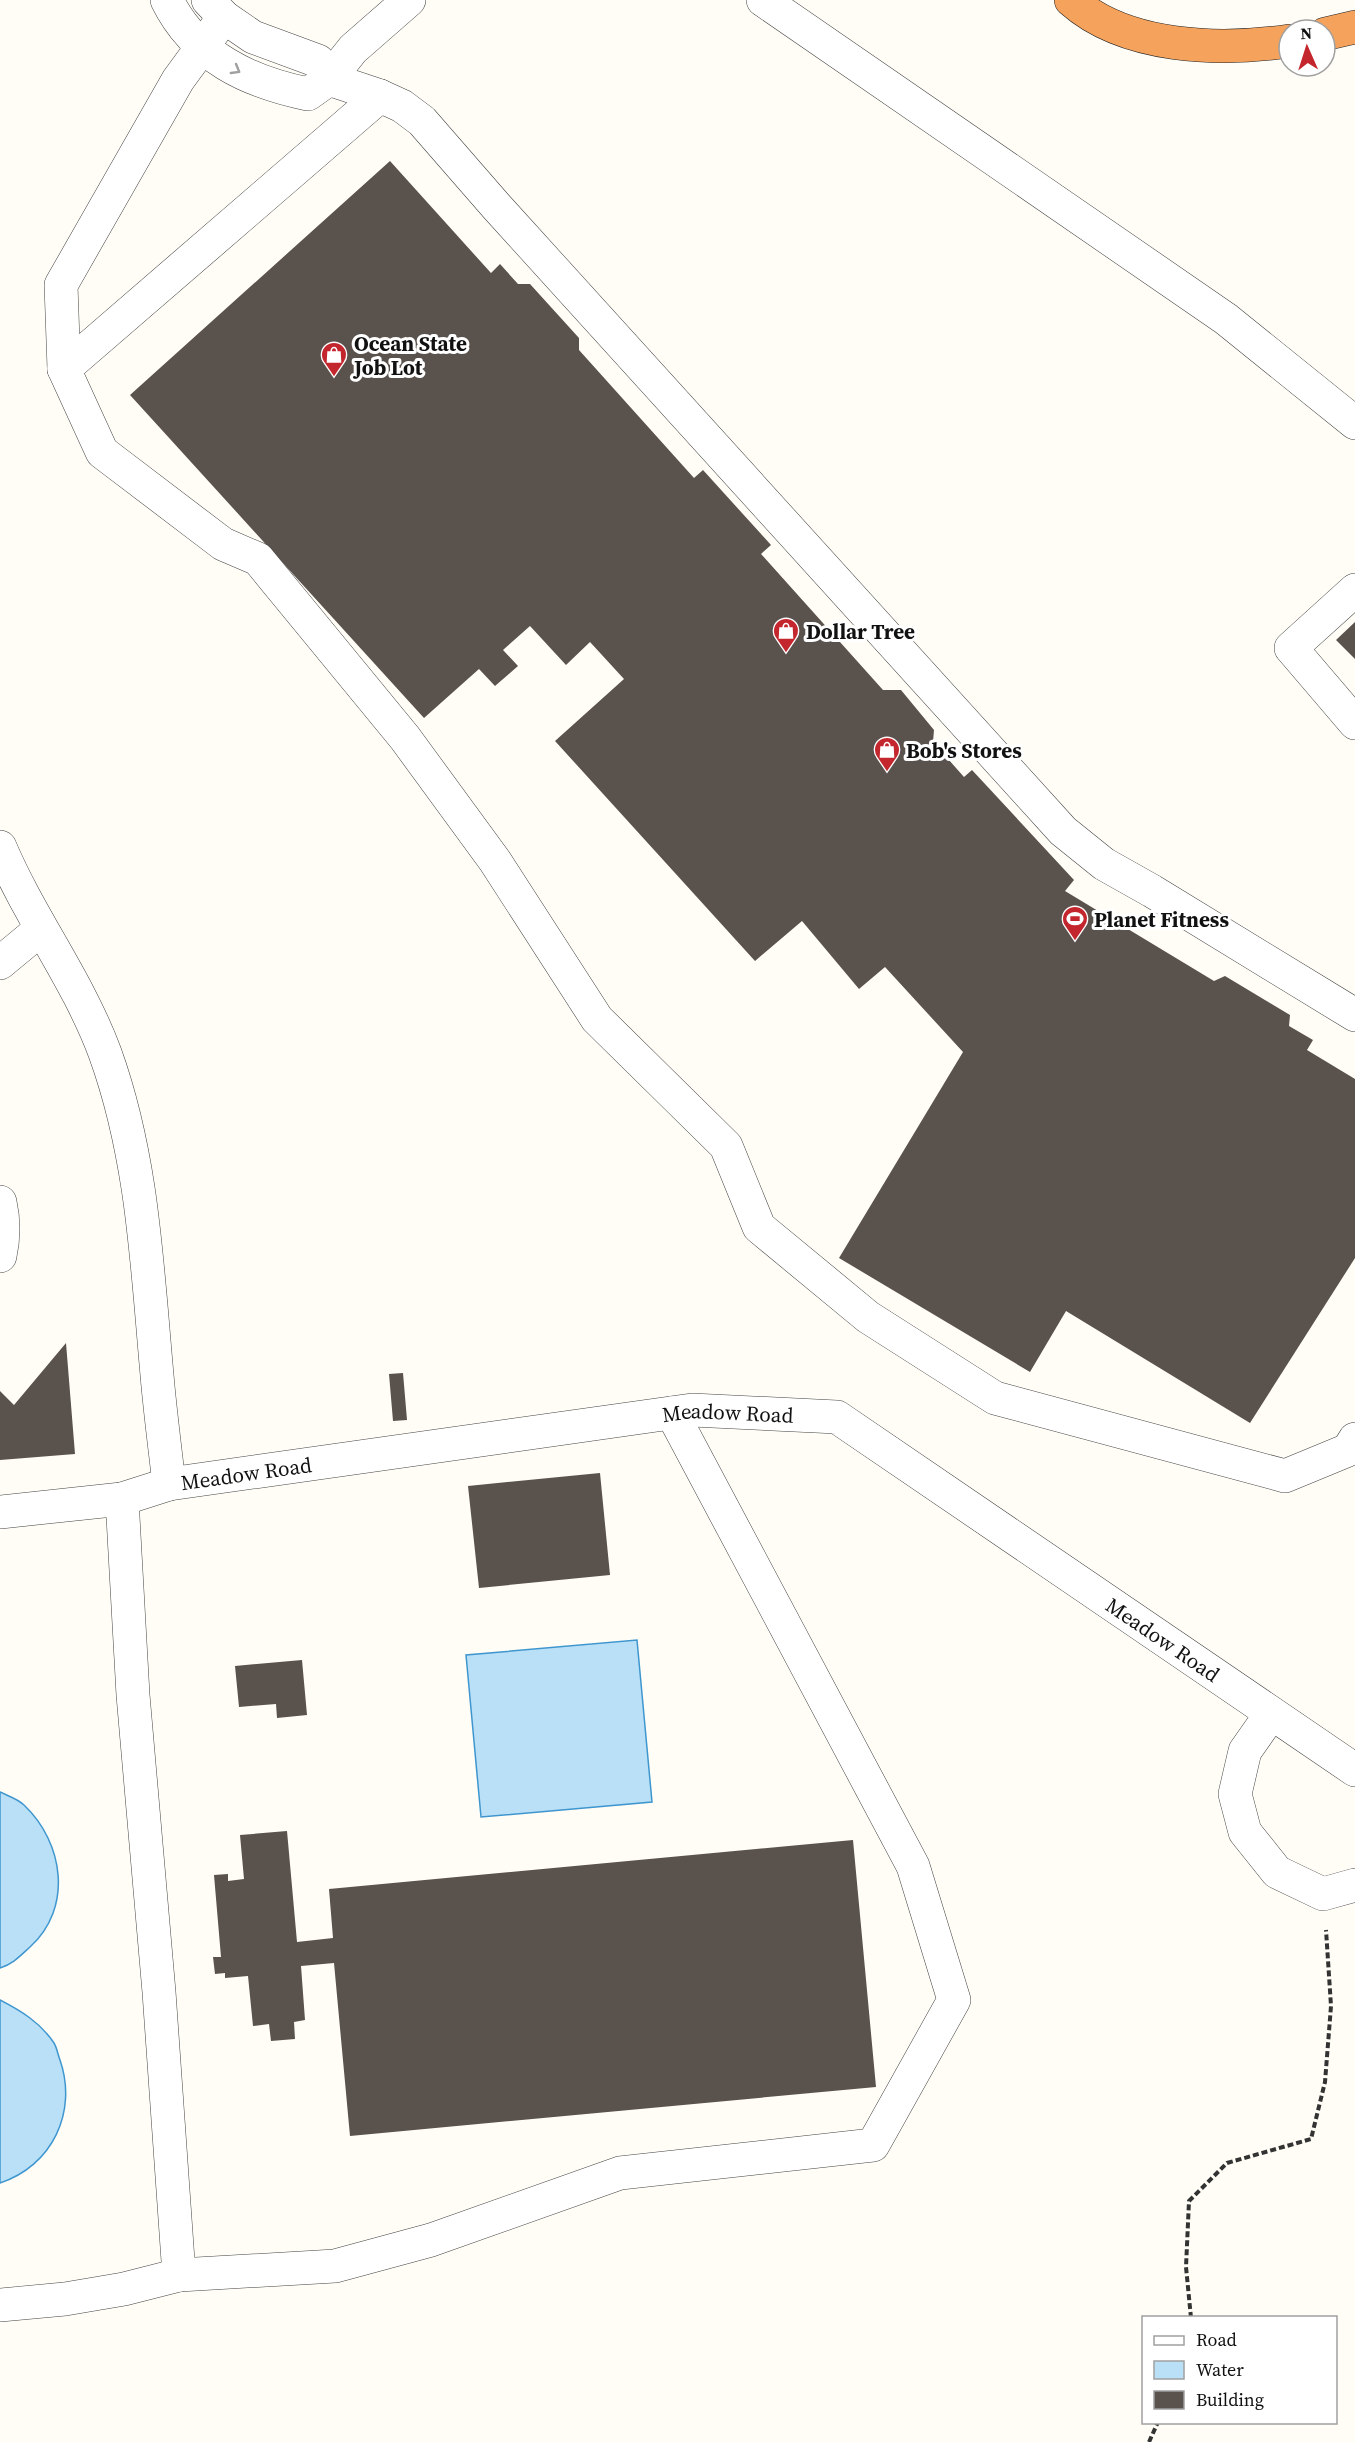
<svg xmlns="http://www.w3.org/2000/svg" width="1355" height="2442" font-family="'Source Serif 4',serif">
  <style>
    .water { fill: #b9e0f7; stroke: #3f96cf; stroke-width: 1.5 }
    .building { fill: #5a524d }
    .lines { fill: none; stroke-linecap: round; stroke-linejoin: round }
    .minor-casing { stroke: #444; stroke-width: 34 }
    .highway-casing { stroke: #222; stroke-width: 34 }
    .path { stroke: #333; stroke-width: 4; stroke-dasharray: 6 3; stroke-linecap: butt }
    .minor { stroke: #fff; stroke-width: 33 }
    .highway { stroke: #f5a25d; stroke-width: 33 }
    .oneway { stroke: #a0a0a0 }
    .labels { text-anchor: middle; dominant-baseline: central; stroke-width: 6; stroke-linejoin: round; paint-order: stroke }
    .poi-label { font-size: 21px; font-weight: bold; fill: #111; stroke: #fff; text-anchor: start }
    .street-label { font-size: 21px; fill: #111; stroke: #fff }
  </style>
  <rect width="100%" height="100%" fill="#fffdf5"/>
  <path class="water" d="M637 1640 652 1802 481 1817 466 1655Z
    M0 1792C8 1796 18 1799 24 1805 64 1843 73 1908 30 1947 20 1956 13 1964 0 1968Z
    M0 2000C21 2011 40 2022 54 2043 57 2048 58 2055 60 2060 78 2112 52 2166 0 2183Z"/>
  <path class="building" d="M390 161 491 273 500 264 518 284H530L579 338V350L694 478 703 470 771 545 761 554 883 690H901L934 730 933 742 964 777 972 770 1074 880 1065 891 1214 981 1225 976 1290 1015 1289 1026 1313 1040 1307 1050 1355 1079V1258L1250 1423 1066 1311 1030 1372 839 1258 963 1052 885 967 859 989 802 921 755 961 555 741 624 679 590 642 566 665 530 626 503 650 518 666 495 686 479 669 424 718 130 395Z
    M1355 622V659L1336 640Z
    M66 1343 75 1454 0 1460V1391L14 1405Z
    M403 1373 407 1420 393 1421 389 1374Z
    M600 1473 610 1575 479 1588 468 1486Z
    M302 1660 307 1715 277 1718 276 1704 239 1707 235 1666Z
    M287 1831 297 1942 333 1938 329 1889 853 1840 876 2087 350 2136 334 1963 301 1966 305 2020 294 2022 295 2039 271 2041 269 2024 253 2026 248 1976 225 1978V1973L215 1974 213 1957H221L214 1875 228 1874V1881L244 1879 240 1835Z"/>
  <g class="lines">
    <defs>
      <g id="minor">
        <path d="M167 0C195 57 249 82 308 94L329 79 353 49 409 0"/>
        <path d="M208 0 224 17 253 37 318 61 329 79 380 96 402 106 422 121 496 206 1063 831 1104 864 1152 891 1355 1015"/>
        <path d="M763 0 1226 319 1355 423"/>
        <path d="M224 17 178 80 61 285 64 369 102 452 223 544 258 559 405 738 495 861 597 1019 726 1146 759 1227 868 1317 995 1398 1285 1476 1348 1450 1355 1439"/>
        <path d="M64 369 380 96"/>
        <path d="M1355 590 1291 648 1355 723"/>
        <path d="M0 847C30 918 78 980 105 1053 143 1158 147 1266 157 1375 160 1411 165 1448 169 1484"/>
        <path d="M0 963 41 929"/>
        <path d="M0 1202C4 1220 4 1238 0 1256"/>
        <path d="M122 1499 133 1695 159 1992 179 2275 335 2266 431 2240 620 2173 873 2145 954 2000 913 1866 672 1413"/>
        <path id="s1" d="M0 1512 122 1499 169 1484 692 1410 837 1417 1355 1770"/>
        <path d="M1271 1714 1245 1751 1235 1794 1245 1832 1277 1872 1323 1894 1355 1885"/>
        <path d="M0 2305 65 2299 124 2289 179 2275"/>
      </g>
      <path id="highway" d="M1071 0C1126 49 1220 51 1289 41
        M1325 34 1355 27"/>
    </defs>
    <use href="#minor" class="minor-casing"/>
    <use href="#highway" class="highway-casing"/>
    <path class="path" d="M1191 2318 1186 2267 1189 2201 1227 2163 1311 2139 1325 2082 1331 2006 1326 1930
      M1149 2442 1158 2422"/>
    <use href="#minor" class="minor"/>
    <use href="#highway" class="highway"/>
  </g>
  <defs><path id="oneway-chevron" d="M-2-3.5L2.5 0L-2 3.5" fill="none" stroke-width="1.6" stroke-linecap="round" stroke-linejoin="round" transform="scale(1.5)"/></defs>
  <use class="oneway" href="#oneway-chevron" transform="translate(236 70) rotate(30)"/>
  <defs>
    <symbol id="shop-pin" viewBox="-11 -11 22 30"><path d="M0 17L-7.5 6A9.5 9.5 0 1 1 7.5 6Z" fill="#c4262e" stroke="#fff"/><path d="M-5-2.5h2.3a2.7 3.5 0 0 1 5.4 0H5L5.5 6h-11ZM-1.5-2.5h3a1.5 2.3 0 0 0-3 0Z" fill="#fff"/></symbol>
    <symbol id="stadium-pin" viewBox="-11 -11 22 30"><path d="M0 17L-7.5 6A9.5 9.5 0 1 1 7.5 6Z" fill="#c4262e" stroke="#fff"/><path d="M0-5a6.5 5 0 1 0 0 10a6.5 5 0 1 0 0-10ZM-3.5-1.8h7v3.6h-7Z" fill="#fff"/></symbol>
  </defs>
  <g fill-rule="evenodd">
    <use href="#shop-pin" x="319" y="340" width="30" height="40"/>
    <use href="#shop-pin" x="771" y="616" width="30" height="40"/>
    <use href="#shop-pin" x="872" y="735" width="30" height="40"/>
    <use href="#stadium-pin" x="1060" y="904" width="30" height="40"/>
  </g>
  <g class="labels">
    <g class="poi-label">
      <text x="354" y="343">Ocean State<tspan x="354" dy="24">Job Lot</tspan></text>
      <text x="806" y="631">Dollar Tree</text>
      <text x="906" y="750">Bob's Stores</text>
      <text x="1094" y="919">Planet Fitness</text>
    </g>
    <g class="street-label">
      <text stroke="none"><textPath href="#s1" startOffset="736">Meadow Road</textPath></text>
      <text stroke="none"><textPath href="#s1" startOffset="250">Meadow Road</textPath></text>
      <text stroke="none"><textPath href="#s1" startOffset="1240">Meadow Road</textPath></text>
    </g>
  </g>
  <rect x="1142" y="2316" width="195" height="108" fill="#ffffff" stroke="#a0a0a0" stroke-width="1.5"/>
  <rect x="1154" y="2336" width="30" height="9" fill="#ffffff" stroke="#a0a0a0" stroke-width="1.5"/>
  <text x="1196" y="2346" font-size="18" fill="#111111">Road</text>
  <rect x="1154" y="2361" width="30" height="18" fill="#b9e0f7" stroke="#a0a0a0" stroke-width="1.5"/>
  <text x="1196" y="2376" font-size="18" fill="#111111">Water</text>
  <rect x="1154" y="2391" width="30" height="18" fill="#5a524d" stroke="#a0a0a0" stroke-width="1.5"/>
  <text x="1196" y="2406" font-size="18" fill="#111111">Building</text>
  <g transform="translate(1307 48) rotate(357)"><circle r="28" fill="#ffffff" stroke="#a0a0a0" stroke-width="1.5"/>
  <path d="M0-4.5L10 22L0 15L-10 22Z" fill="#c4262e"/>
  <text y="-9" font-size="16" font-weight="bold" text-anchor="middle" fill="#111111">N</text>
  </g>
</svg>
